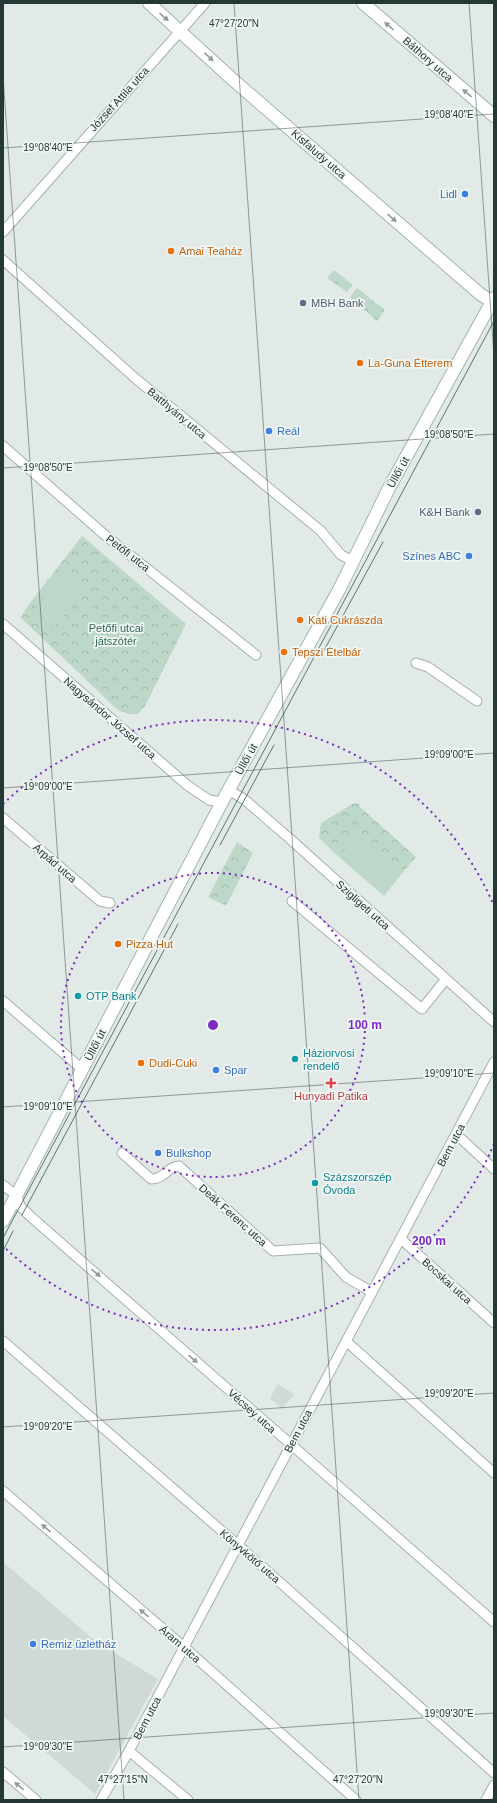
<svg xmlns="http://www.w3.org/2000/svg" width="497" height="1803" font-family="Helvetica,sans-serif">
  <style>
    .built { fill: #d0d9d6 }
    .forest { fill: url(#forest-crowns) }
    .garden { fill: #bdd8c8 }
    .lines { fill: none; stroke-linecap: round; stroke-linejoin: round }
    .street-casing { stroke: #a5b1ae; stroke-width: 11 }
    .secondary-casing { stroke: #a2b4b0; stroke-width: 14 }
    .street { stroke: #fff; stroke-width: 9 }
    .secondary { stroke: #fff; stroke-width: 12 }
    .tram { stroke: #5e7471; stroke-width: 1 }
    .oneway { fill: #929c9a }
    .ticks { fill: none; stroke: #243836; stroke-width: 1; stroke-opacity: 0.45 }
    .ring { fill: none; stroke: #7b2cbf; stroke-width: 2; stroke-dasharray: 2 4 }
    .shop-dot { fill: #3f7fe0; stroke: #f1f7f5; stroke-width: 1.5 }
    .food-dot { fill: #e8710a; stroke: #f1f7f5; stroke-width: 1.5 }
    .service-dot { fill: #5c6f8a; stroke: #f1f7f5; stroke-width: 1.5 }
    .culture-dot { fill: #0f9aa8; stroke: #f1f7f5; stroke-width: 1.5 }
    .health-dot { fill: #e0444e; stroke: #f1f7f5; stroke-width: 1.5 }
    .labels { text-anchor: middle; dominant-baseline: central; stroke-width: 3.5; stroke-linejoin: round; paint-order: stroke }
    .street-label { font-size: 11px; fill: #243836; stroke: #f1f7f5 }
    .shop-label { font-size: 11px; fill: #366cbe; stroke: #f1f7f5; text-anchor: start }
    .food-label { font-size: 11px; fill: #c56008; stroke: #f1f7f5; text-anchor: start }
    .service-label { font-size: 11px; fill: #4e5e75; stroke: #f1f7f5; text-anchor: start }
    .park-label { font-size: 11px; fill: #336a50; stroke: #f1f7f5 }
    .culture-label { font-size: 11px; fill: #0d838f; stroke: #f1f7f5; text-anchor: start }
    .health-label { font-size: 11px; fill: #be3a42; stroke: #f1f7f5 }
    .ticks-label { font-size: 10px; text-anchor: middle; fill: #243836; stroke: #f1f7f5; stroke-width: 3.5; stroke-linejoin: round; paint-order: stroke }
    .centre { fill: #7b2cbf; stroke: #f1f7f5; stroke-width: 2 }
    .ring-label { font-size: 12px; text-anchor: middle; font-weight: bold; fill: #7b2cbf; stroke: #f1f7f5; stroke-width: 3.5; stroke-linejoin: round; paint-order: stroke }
  </style>
  <defs>
    <pattern id="forest-crowns" width="20" height="18" patternUnits="userSpaceOnUse"><rect width="20" height="18" fill="#bdd8c8"/><path d="M2 6a3 3 0 1 1 6 0M12 15a3 3 0 1 1 6 0" fill="none" stroke="#a2baac"/></pattern>
  </defs>
  <rect width="100%" height="100%" fill="#e1eae7"/>
  <path class="built" d="M278 1384 294 1394 282 1409 270 1398Z
    M3 1562 98 1643 158 1679 95 1794 3 1716Z"/>
  <path class="forest" d="M334 270 353 285 347 292 327 278Z
    M357 288 385 310 377 321 350 297Z
    M82 536 186 624 145 706 138 714H130L119 711 21 618 26 608Z
    M359 803 360 807 416 857 404 871 360 833 339 857 319 838 321 823 352 804Z
    M237 842 253 853 226 906 208 897Z"/>
  <path class="garden" d="M64 574 84 592 54 627 34 609Z
    M360 833 404 871 384 896 339 857Z"/>
  <g class="lines">
    <defs>
      <path id="street" d="M3 232 205 3
        M3 260 135 378 321 531 341 555 353 561
        M3 446 106 536 256 655
        M3 624 187 785 209 800 222 802
        M416 663 428 667 477 701
        M229 790 245 800 289 838 494 1022
        M3 818 100 901 110 903
        M292 901 422 1009 446 979
        M3 1001 82 1069
        M457 1135 494 1169
        M122 1153 151 1179C165 1179 166 1167 179 1166L273 1251 320 1248 346 1277 372 1292
        M3 1185 17 1196 20 1206 30 1216 494 1622
        M401 1239 494 1323
        M3 1341 238 1545 494 1773
        M346 1341 494 1473
        M3 1491 184 1647 356 1800
        M129 1751 188 1800
        M3 1772 36 1800
        M101 1800 129 1751 494 1062
        M486 1800 494 1785"/>
      <path id="secondary" d="M149 3 231 78 480 294 494 303
        M363 3 494 116
        M3 1221 222 802 340 588 390 486 494 298"/>
    </defs>
    <use href="#street" class="street-casing"/>
    <use href="#secondary" class="secondary-casing"/>
    <use href="#street" class="street"/>
    <use href="#secondary" class="secondary"/>
    <path class="tram" d="M321 656 383 542
      M220 845 274 745
      M22 1215 178 924
      M3 1238 494 321
      M3 1251 13 1231"/>
  </g>
  <defs><path id="oneway-solid" d="M-6-.8H1V-3.2L6.5 0L1 3.2V.8H-6Z"/></defs>
  <g class="oneway">
    <use href="#oneway-solid" transform="translate(164 17) rotate(41)"/>
    <use href="#oneway-solid" transform="translate(389 26) rotate(-140)"/>
    <use href="#oneway-solid" transform="translate(209 57) rotate(43)"/>
    <use href="#oneway-solid" transform="translate(467 93) rotate(-139)"/>
    <use href="#oneway-solid" transform="translate(392 218) rotate(41)"/>
    <use href="#oneway-solid" transform="translate(96 1273) rotate(41)"/>
    <use href="#oneway-solid" transform="translate(193 1359) rotate(41)"/>
    <use href="#oneway-solid" transform="translate(46 1528) rotate(-139)"/>
    <use href="#oneway-solid" transform="translate(144 1613) rotate(-139)"/>
    <use href="#oneway-solid" transform="translate(19 1786) rotate(-140)"/>
  </g>
  <path class="ticks" d="M234 3 359 1800M469 3 494 356M3 76 124 1800M3 148 494 114M3 468 494 434M3 788 494 753M3 1107 494 1073M3 1427 494 1393M3 1747 494 1713"/>
  <g class="ring">
    <circle cx="213" cy="1025" r="152"/>
    <path d="M494 1144A305 305 0 0 1 3 1246M3 804A305 305 0 0 1 494 906"/>
  </g>
  <g class="shop-dot">
    <circle cx="465" cy="194" r="4"/>
    <circle cx="269" cy="431" r="4"/>
    <circle cx="469" cy="556" r="4"/>
    <circle cx="216" cy="1070" r="4"/>
    <circle cx="158" cy="1153" r="4"/>
    <circle cx="33" cy="1644" r="4"/>
  </g>
  <g class="food-dot">
    <circle cx="171" cy="251" r="4"/>
    <circle cx="360" cy="363" r="4"/>
    <circle cx="300" cy="620" r="4"/>
    <circle cx="284" cy="652" r="4"/>
    <circle cx="118" cy="944" r="4"/>
    <circle cx="141" cy="1063" r="4"/>
  </g>
  <g class="service-dot">
    <circle cx="303" cy="303" r="4"/>
    <circle cx="478" cy="512" r="4"/>
  </g>
  <g class="culture-dot">
    <circle cx="78" cy="996" r="4"/>
    <circle cx="295" cy="1059" r="4"/>
    <circle cx="315" cy="1183" r="4"/>
  </g>
  <path class="health-dot" d="M329 1077h4v4h4v4h-4v4h-4v-4h-4v-4h4z"/>
  <g class="labels">
    <g class="street-label">
      <text transform="translate(428 59) rotate(41)">Báthory utca</text>
      <text transform="translate(119 99) rotate(-48)">József Attila utca</text>
      <text transform="translate(319 154) rotate(41)">Kisfaludy utca</text>
      <text transform="translate(177 413) rotate(40)">Batthyány utca</text>
      <text transform="translate(398 472) rotate(-61)">Üllői út</text>
      <text transform="translate(128 553) rotate(38)">Petőfi utca</text>
      <text transform="translate(110 718) rotate(41)">Nagysándor József utca</text>
      <text transform="translate(246 759) rotate(-61)">Üllői út</text>
      <text transform="translate(55 863) rotate(41)">Árpád utca</text>
      <text transform="translate(363 905) rotate(42)">Szigligeti utca</text>
      <text transform="translate(95 1045) rotate(-63)">Üllői út</text>
      <text transform="translate(451 1145) rotate(-62)">Bem utca</text>
      <text transform="translate(233 1215) rotate(42)">Deák Ferenc utca</text>
      <text transform="translate(447 1281) rotate(42)">Bocskai utca</text>
      <text transform="translate(252 1411) rotate(42)">Vécsey utca</text>
      <text transform="translate(298 1431) rotate(-62)">Bem utca</text>
      <text transform="translate(250 1556) rotate(41)">Könyvkötő utca</text>
      <text transform="translate(180 1644) rotate(41)">Áram utca</text>
      <text transform="translate(147 1718) rotate(-62)">Bem utca</text>
    </g>
    <g class="shop-label">
      <text x="457" y="194" text-anchor="end">Lidl</text>
      <text x="277" y="431">Reál</text>
      <text x="461" y="556" text-anchor="end">Színes ABC</text>
      <text x="224" y="1070">Spar</text>
      <text x="166" y="1153">Bulkshop</text>
      <text x="41" y="1644">Remiz üzletház</text>
    </g>
    <g class="food-label">
      <text x="179" y="251">Amai Teaház</text>
      <text x="368" y="363">La-Guna Étterem</text>
      <text x="308" y="620">Kati Cukrászda</text>
      <text x="292" y="652">Tepszi Ételbár</text>
      <text x="126" y="944">Pizza Hut</text>
      <text x="149" y="1063">Dudi-Cuki</text>
    </g>
    <g class="service-label">
      <text x="311" y="303">MBH Bank</text>
      <text x="470" y="512" text-anchor="end">K&amp;H Bank</text>
    </g>
    <g class="park-label">
      <text x="116" y="628">Petőfi utcai<tspan x="116" dy="13">játszótér</tspan></text>
    </g>
    <g class="culture-label">
      <text x="86" y="996">OTP Bank</text>
      <text x="303" y="1053">Háziorvosi<tspan x="303" dy="13">rendelő</tspan></text>
      <text x="323" y="1177">Százszorszép<tspan x="323" dy="13">Óvoda</tspan></text>
    </g>
    <g class="health-label">
      <text x="331" y="1096">Hunyadi Patika</text>
    </g>
  </g>
  <g class="ticks-label">
    <text x="234" y="27">47°27'20"N</text>
    <text x="449" y="118">19°08'40"E</text>
    <text x="48" y="151">19°08'40"E</text>
    <text x="449" y="438">19°08'50"E</text>
    <text x="48" y="471">19°08'50"E</text>
    <text x="449" y="758">19°09'00"E</text>
    <text x="48" y="790">19°09'00"E</text>
    <text x="449" y="1077">19°09'10"E</text>
    <text x="48" y="1110">19°09'10"E</text>
    <text x="449" y="1397">19°09'20"E</text>
    <text x="48" y="1430">19°09'20"E</text>
    <text x="449" y="1717">19°09'30"E</text>
    <text x="48" y="1750">19°09'30"E</text>
    <text x="123" y="1783">47°27'15"N</text>
    <text x="358" y="1783">47°27'20"N</text>
  </g>
  <circle cx="213" cy="1025" r="6" class="centre"/>
  <g class="ring-label">
    <text x="365" y="1029">100 m</text>
    <text x="429" y="1245">200 m</text>
  </g>
  <rect width="497" height="1803" fill="none" stroke="#243836" stroke-width="8"/>
</svg>
